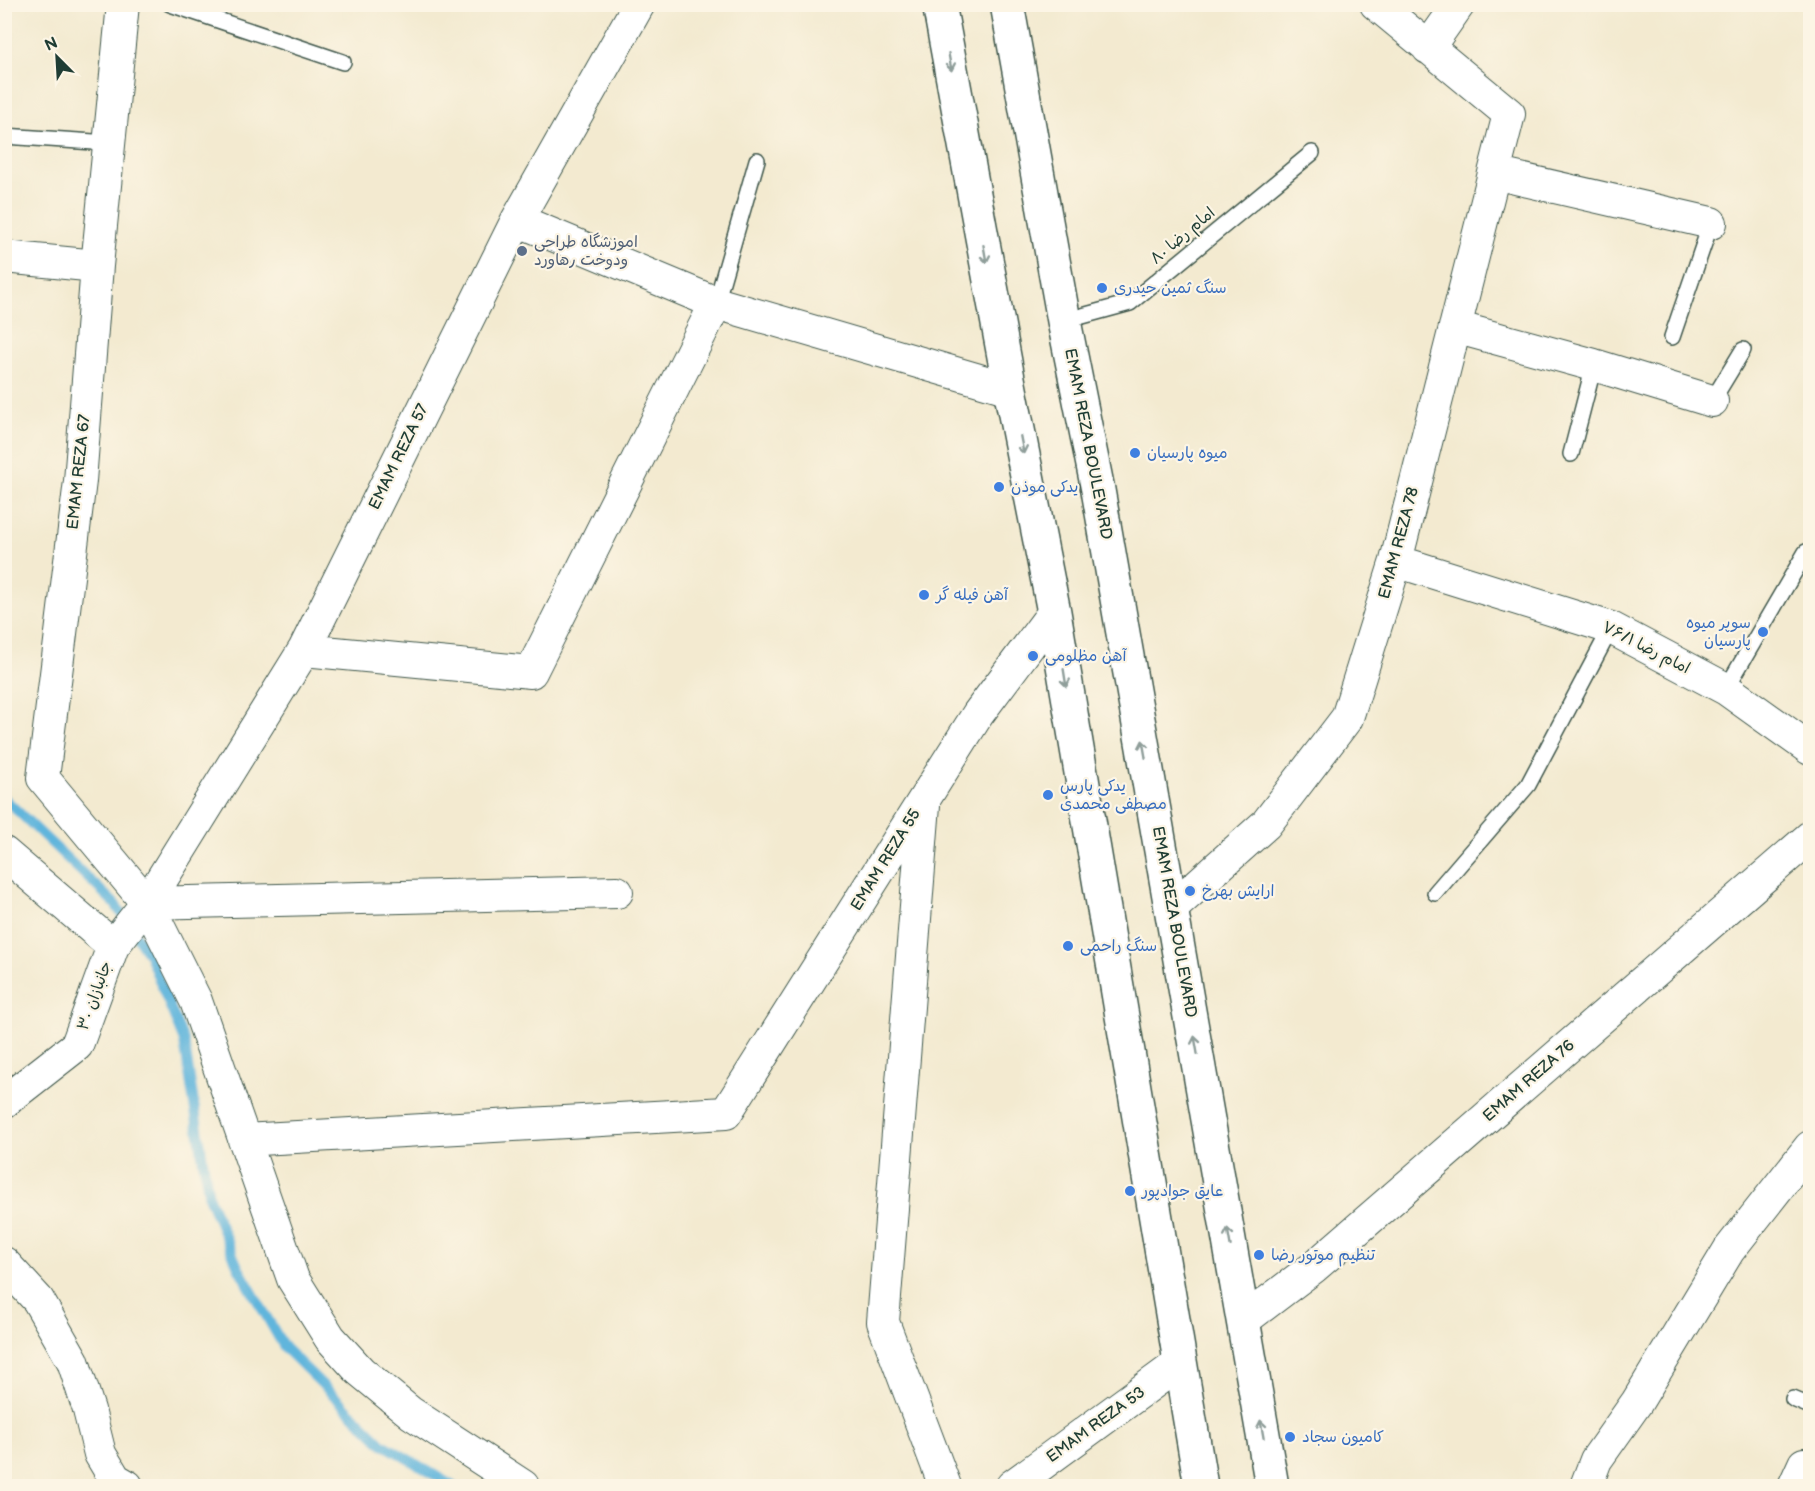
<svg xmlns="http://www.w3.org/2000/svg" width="1815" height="1491" font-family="'Balsamiq Sans','Playpen Sans Arabic',sans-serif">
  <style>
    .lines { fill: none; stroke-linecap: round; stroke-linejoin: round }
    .stream { stroke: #60b5dc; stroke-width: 10 }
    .service-casing { stroke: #3f574b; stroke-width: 18 }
    .minor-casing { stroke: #3f574b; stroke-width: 34 }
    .primary-casing { stroke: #3f574b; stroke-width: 36 }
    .service { stroke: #fff; stroke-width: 15 }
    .minor { stroke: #fff; stroke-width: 32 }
    .primary { stroke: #fff; stroke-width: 33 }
    .oneway { stroke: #8f9e9a }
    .service-dot { fill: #5c6f8a; stroke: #fcf5e5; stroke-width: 2 }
    .shop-dot { fill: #3f7fe0; stroke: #fcf5e5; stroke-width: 2 }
    .labels { text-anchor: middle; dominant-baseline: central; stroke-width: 4.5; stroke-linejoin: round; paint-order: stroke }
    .street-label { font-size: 16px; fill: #1f3d34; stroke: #fcf5e5 }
    .service-label { font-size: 16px; fill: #4e5e75; stroke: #fcf5e5; text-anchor: start }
    .shop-label { font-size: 16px; fill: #366cbe; stroke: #fcf5e5; text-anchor: start }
  </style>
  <rect width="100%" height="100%" fill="#fcf5e5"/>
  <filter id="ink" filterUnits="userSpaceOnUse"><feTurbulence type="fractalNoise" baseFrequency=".0167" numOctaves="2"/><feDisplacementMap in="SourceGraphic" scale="12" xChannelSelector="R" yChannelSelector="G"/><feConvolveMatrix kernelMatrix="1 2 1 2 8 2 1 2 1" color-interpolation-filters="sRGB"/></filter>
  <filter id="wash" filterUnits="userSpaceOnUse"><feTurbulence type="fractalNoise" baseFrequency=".008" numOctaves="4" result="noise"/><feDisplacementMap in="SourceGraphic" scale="24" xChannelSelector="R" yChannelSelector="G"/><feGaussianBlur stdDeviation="1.35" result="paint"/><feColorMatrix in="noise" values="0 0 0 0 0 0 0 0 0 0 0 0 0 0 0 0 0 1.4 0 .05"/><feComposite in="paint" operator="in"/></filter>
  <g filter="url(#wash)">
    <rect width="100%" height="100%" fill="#f3ead0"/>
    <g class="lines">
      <path class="stream" d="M4 798 115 904 149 955 184 1041 209 1198 238 1267 284 1347 383 1444 453 1486"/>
    </g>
  </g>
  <g filter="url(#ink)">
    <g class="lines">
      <defs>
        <path id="service" d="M170 4 343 62
          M4 136 109 143
          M716 303 757 160
          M1064 321 1130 303 1312 153
          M1672 337 1711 223
          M1712 401 1743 350
          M1571 454 1594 365
          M1726 689 1806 552
          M1435 893 1528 785 1611 628
          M1793 1399 1810 1406"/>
        <path id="minor" d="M123 4 97 266 80 481 43 778 147 903 196 1001 293 1279 330 1338 360 1371 411 1413 523 1486
          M1428 48 1459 4
          M1494 173 1711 223
          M517 220 716 303 1010 389
          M4 257 97 266
          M1455 327 1594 365 1712 401
          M1396 561 1611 628 1726 689 1810 749
          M304 650 531 672 716 303
          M924 805 883 1322 945 1486
          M4 853 113 946
          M147 903 617 892
          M1172 908 1266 824 1347 718 1396 561 1509 114 1376 4
          M4 1102 77 1045 113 946 147 903 304 650 517 220 639 4
          M244 1140 726 1113 978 714 1054 612
          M4 1263 38 1300 73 1361 89 1410 100 1454 115 1479 127 1486
          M1244 1320 1314 1267 1810 837
          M1012 1486 1180 1363
          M1586 1486 1596 1460 1637 1402 1729 1250 1810 1147
          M1794 1486 1804 1464"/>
        <path id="primary" d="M939 4 1010 389 1054 612 1201 1486
          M1007 4 1064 321 1098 490 1272 1486"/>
      </defs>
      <use href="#service" class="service-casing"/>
      <use href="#minor" class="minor-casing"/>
      <use href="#primary" class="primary-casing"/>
      <use href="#service" class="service"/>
      <use href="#minor" class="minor"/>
      <use href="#primary" class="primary"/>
    </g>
    <defs><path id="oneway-shaft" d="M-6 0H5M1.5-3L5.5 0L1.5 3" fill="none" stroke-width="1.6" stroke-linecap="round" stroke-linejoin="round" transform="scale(1.5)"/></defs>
    <g class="oneway">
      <use href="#oneway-shaft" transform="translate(950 62) rotate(80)"/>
      <use href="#oneway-shaft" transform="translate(985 254) rotate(80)"/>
      <use href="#oneway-shaft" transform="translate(1022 445) rotate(79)"/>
      <use href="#oneway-shaft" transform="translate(1065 678) rotate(81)"/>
      <use href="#oneway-shaft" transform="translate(1144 749) rotate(-100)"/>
      <use href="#oneway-shaft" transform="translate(1196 1045) rotate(-100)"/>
      <use href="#oneway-shaft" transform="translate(1229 1237) rotate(-100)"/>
      <use href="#oneway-shaft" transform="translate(1262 1429) rotate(-100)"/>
    </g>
  </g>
  <circle class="service-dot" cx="522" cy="251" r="6"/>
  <g class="shop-dot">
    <circle cx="1102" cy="288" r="6"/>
    <circle cx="1135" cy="453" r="6"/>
    <circle cx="999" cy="487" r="6"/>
    <circle cx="924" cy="595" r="6"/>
    <circle cx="1763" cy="632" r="6"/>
    <circle cx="1033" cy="656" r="6"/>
    <circle cx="1048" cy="795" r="6"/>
    <circle cx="1190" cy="891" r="6"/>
    <circle cx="1068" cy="946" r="6"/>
    <circle cx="1130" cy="1191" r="6"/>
    <circle cx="1259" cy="1255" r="6"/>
    <circle cx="1290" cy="1437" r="6"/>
  </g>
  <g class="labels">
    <g class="street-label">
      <text transform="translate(1183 236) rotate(-40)">امام رضا ۸۰</text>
      <text transform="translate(1088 444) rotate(79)">EMAM REZA BOULEVARD</text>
      <text transform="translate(399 457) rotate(-64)">EMAM REZA 57</text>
      <text transform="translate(79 472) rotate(-84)">EMAM REZA 67</text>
      <text transform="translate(1399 543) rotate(-75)">EMAM REZA 78</text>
      <text transform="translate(1646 648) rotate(27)">امام رضا ۷۶/۱</text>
      <text transform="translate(886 860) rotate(-58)">EMAM REZA 55</text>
      <text transform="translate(1174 922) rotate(80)">EMAM REZA BOULEVARD</text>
      <text transform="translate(95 996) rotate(-70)">جانبازان ۳۰</text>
      <text transform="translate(1529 1081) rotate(-41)">EMAM REZA 76</text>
      <text transform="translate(1096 1425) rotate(-36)">EMAM REZA 53</text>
    </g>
    <g class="service-label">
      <text x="534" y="242">اموزشگاه طراحی<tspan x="534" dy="18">ودوخت رهاورد</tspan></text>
    </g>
    <g class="shop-label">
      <text x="1114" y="288">سنگ ثمین حیدری</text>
      <text x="1147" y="453">میوه پارسیان</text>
      <text x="1011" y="487">یدکی موذن</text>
      <text x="936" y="595">آهن فیله گر</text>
      <text x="1751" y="623" text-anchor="end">سوپر میوه<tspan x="1751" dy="18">پارسیان</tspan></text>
      <text x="1045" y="656">آهن مظلومی</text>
      <text x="1060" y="786">یدکی پارس<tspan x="1060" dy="18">مصطفی محمدی</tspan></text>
      <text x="1202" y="891">ارایش بهرخ</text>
      <text x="1080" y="946">سنگ راحمی</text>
      <text x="1142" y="1191">عایق جوادپور</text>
      <text x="1271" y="1255">تنظیم موتور رضا</text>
      <text x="1302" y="1437">کامیون سجاد</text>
    </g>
  </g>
  <rect width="1815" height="1491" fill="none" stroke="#fcf5e5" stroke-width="24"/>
  <g transform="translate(57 57) rotate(336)" stroke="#fcf5e5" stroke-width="4.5" paint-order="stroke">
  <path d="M0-4.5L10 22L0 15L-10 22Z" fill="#1f3d34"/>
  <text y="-9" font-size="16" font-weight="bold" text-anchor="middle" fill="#1f3d34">N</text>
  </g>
</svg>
